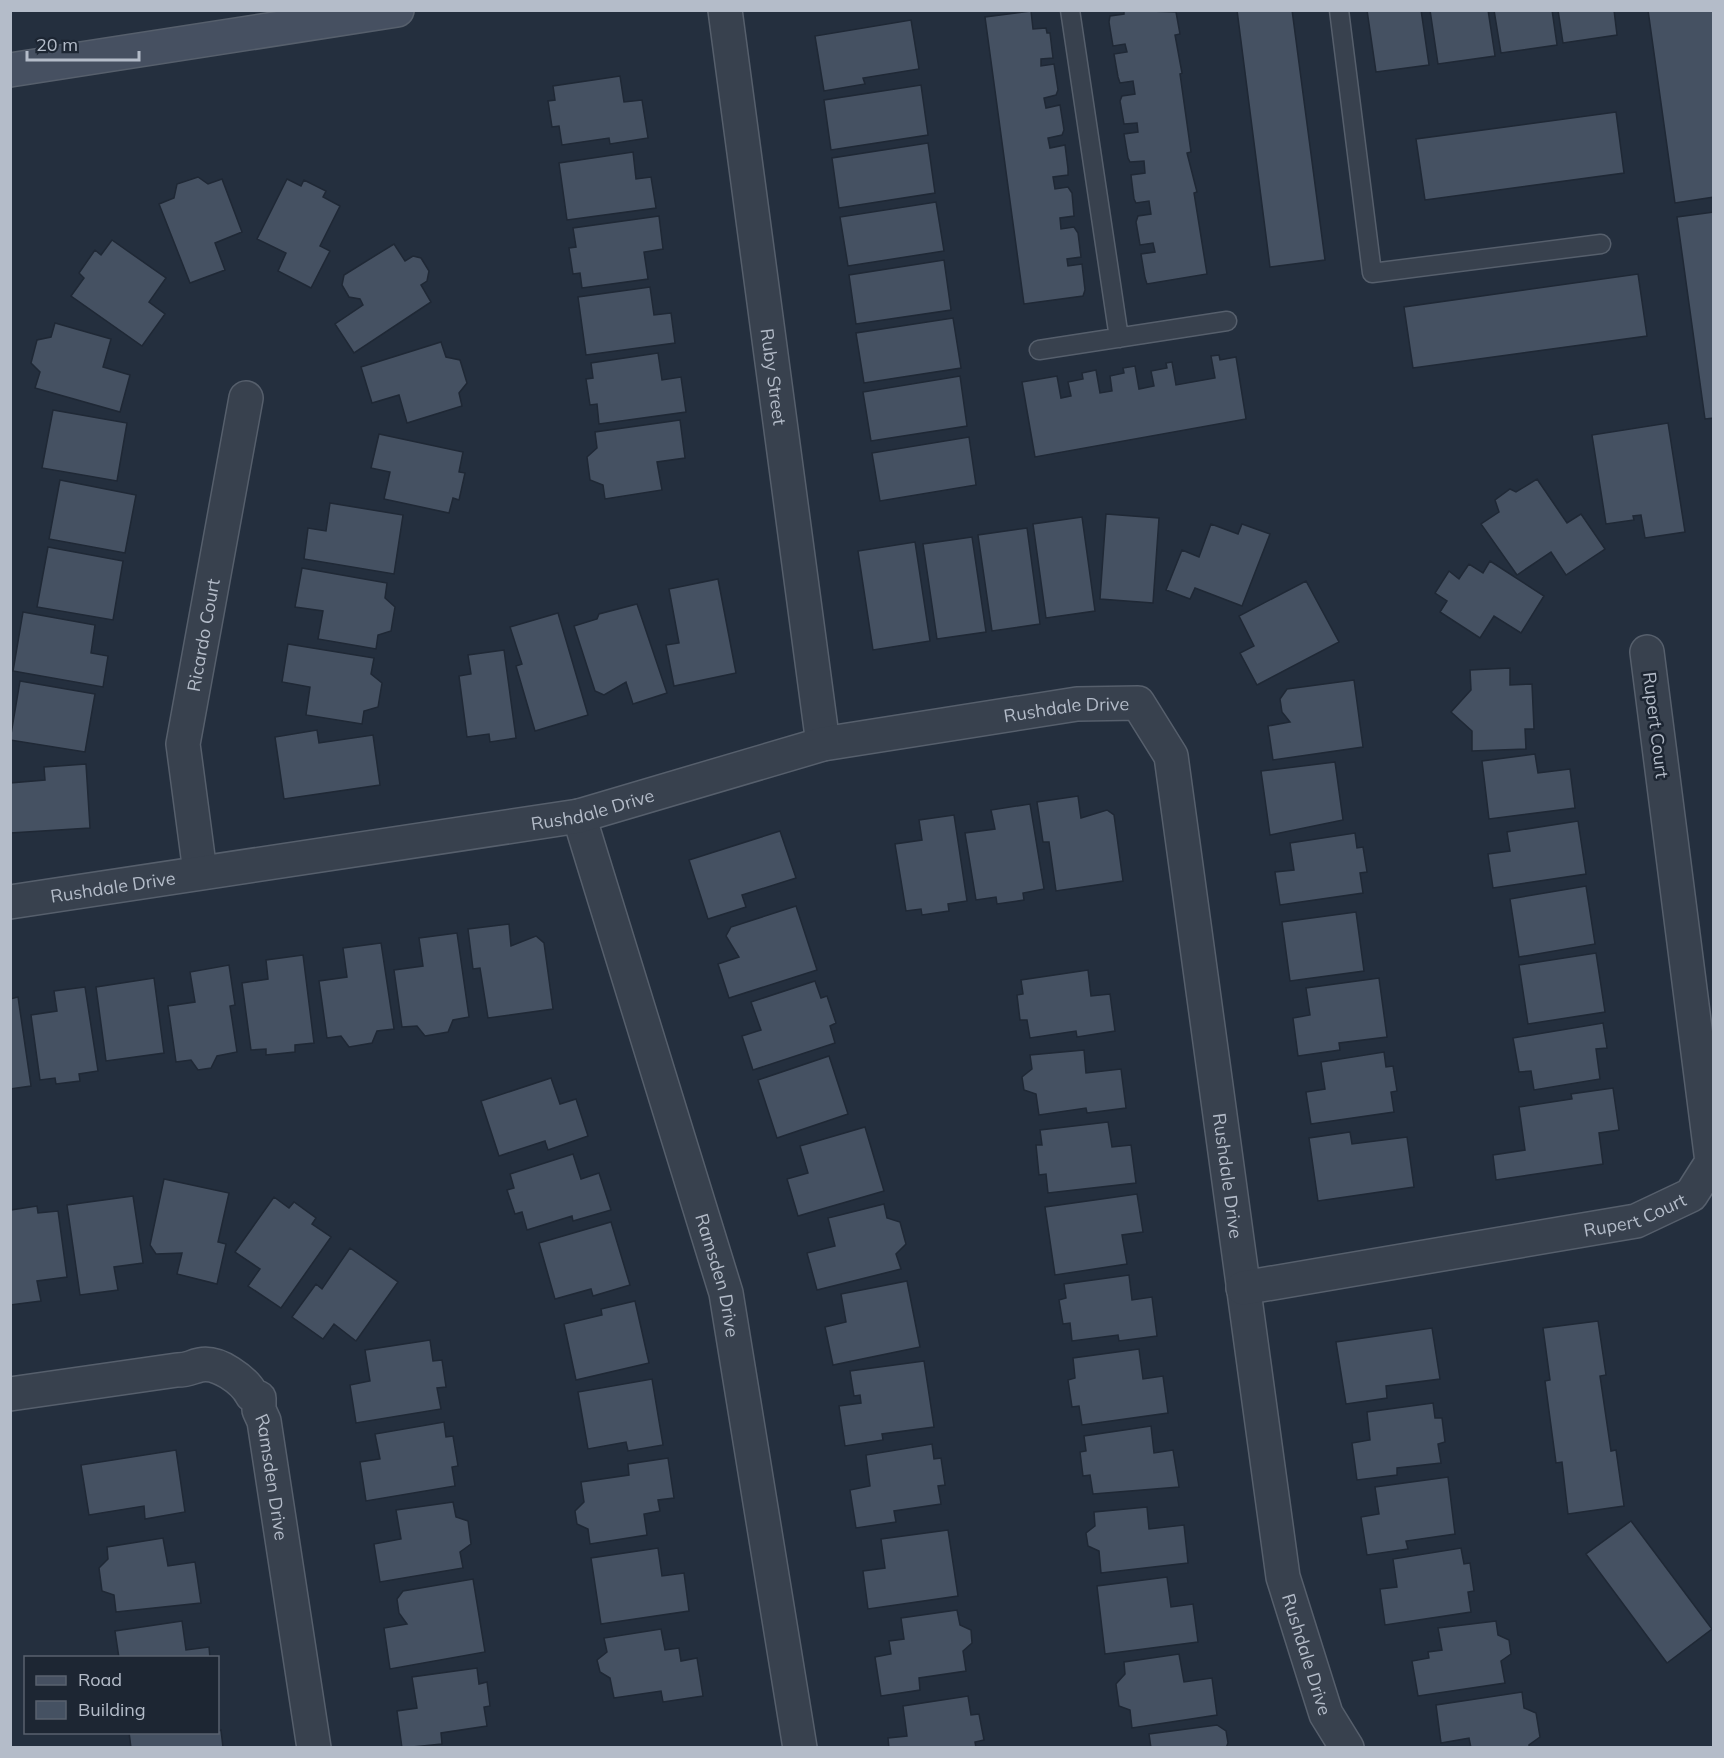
<svg xmlns="http://www.w3.org/2000/svg" width="1724" height="1758" font-family="Mulish,sans-serif">
  <style>
    .building { fill: #455162; stroke: #1f2835; stroke-width: 1.5 }
    .lines { fill: none; stroke-linecap: round; stroke-linejoin: round }
    .lane-casing { stroke: #565f6c; stroke-width: 21 }
    .street-casing { stroke: #565f6c; stroke-width: 36 }
    .secondary-casing { stroke: #565f6c; stroke-width: 36 }
    .lane { stroke: #38414e; stroke-width: 18 }
    .street { stroke: #38414e; stroke-width: 33 }
    .secondary { stroke: #465061; stroke-width: 33 }
    .labels { text-anchor: middle; dominant-baseline: central; stroke-width: 5; stroke-linejoin: round; paint-order: stroke }
    .street-label { font-size: 18px; fill: #b4bcc9; stroke: #1d2633 }
  </style>
  <rect width="100%" height="100%" fill="#242f3e"/>
  <path class="building" d="M1124 10 1176 12 1180 34 1175 35 1182 73 1180 74 1191 152 1187 153 1197 192 1194 193 1207 274 1147 284 1145 278 1141 254 1155 252 1153 243 1140 245 1136 222 1138 216 1151 214 1149 201 1136 203 1134 199 1131 175 1145 173 1144 161 1130 162 1128 158 1124 134 1138 132 1137 123 1124 124 1120 101 1122 96 1135 94 1133 81 1120 83 1118 77 1114 54 1127 52 1125 44 1113 46 1109 22 1110 16 1124 14Z
    M1237 10H1292L1325 260 1270 267Z
    M1367 10H1421L1429 65 1376 72Z
    M1430 10H1488L1495 56 1438 64Z
    M1494 10H1552L1557 45 1501 53Z
    M1558 10H1614L1617 35 1563 43Z
    M1648 10H1714V197L1675 203Z
    M1031 11 1033 29 1046 28 1047 33H1050L1053 58 1041 59V66L1054 64 1058 90 1056 95 1044 98 1046 108 1060 105 1064 130 1062 135 1048 138 1050 148 1065 145 1068 169V175L1053 177 1055 189 1068 187 1072 193 1074 216 1060 218 1061 229 1074 227 1078 233 1081 257 1067 259 1068 266 1082 264 1085 290 1083 296 1024 304 985 17Z
    M911 20 919 69 863 78 865 84 824 91 815 36Z
    M620 76 624 102 642 100 648 138 610 144 609 138 562 145 559 126 552 127 548 101 555 100 553 86Z
    M921 85 928 135 831 150 824 100Z
    M1616 112 1624 173 1425 200 1416 139Z
    M928 143 935 193 839 208 832 158Z
    M633 152 636 179 651 177 656 208 567 220 559 163Z
    M198 177 208 184 222 179 242 232 215 243 225 270 190 283 159 204 174 198 177 184Z
    M287 179 301 186 304 180 326 191 323 197 340 206 320 246 330 251 311 288 278 271 286 253 257 239Z
    M936 202 944 251 848 266 840 217Z
    M1714 212V418L1705 419 1677 217Z
    M659 216 663 249 644 252 648 279 582 288 580 273 573 274 569 248 576 247 573 228Z
    M112 240 166 278 149 302 165 314 142 346 71 296 84 278 79 273 95 250 101 255Z
    M394 244 405 261 413 256 421 258 429 271 427 281 421 285 431 302 354 353 335 324 363 305 360 299 349 297 342 285 344 275Z
    M944 260 951 310 856 324 849 275Z
    M1638 274 1647 336 1413 368 1404 307Z
    M650 287 654 315 671 313 675 343 586 355 578 297Z
    M953 318 961 368 864 383 856 333Z
    M55 323 111 339 103 367 130 375 120 412 35 388 40 372 31 363 37 340 51 337Z
    M441 342 446 357 460 360 467 383 459 393 462 406 407 423 399 395 372 403 361 367Z
    M658 353 662 380 681 377 686 412 599 424 597 404 590 405 586 379 593 378 591 363Z
    M1219 355 1220 360 1236 357 1246 419 1035 457 1022 382 1057 376 1061 398 1071 396 1068 382 1083 379 1082 373 1096 370 1100 393 1112 391 1110 376 1124 373 1123 368 1135 366 1139 389 1154 386 1151 371 1167 368 1166 363 1172 362 1176 385 1215 378 1211 356Z
    M960 376 967 426 871 441 863 392Z
    M53 410 127 423 117 481 42 468Z
    M680 420 685 458 657 462 662 490 605 499 603 485 590 480 587 457 597 448 595 432Z
    M1668 423 1685 532 1645 538 1641 515 1633 516 1634 520 1606 524 1592 435Z
    M379 434 463 452 459 472 465 473 459 500 453 498 449 513 384 499 390 472 371 468Z
    M969 437 976 485 880 501 872 453Z
    M1537 479 1567 523 1581 514 1605 549 1566 575 1551 552 1517 575 1481 524 1499 512 1495 500 1510 489 1516 492Z
    M60 480 136 495 125 553 49 539Z
    M330 503 403 515 394 574 304 559 308 528 326 531Z
    M1106 514 1159 518 1153 603 1100 599Z
    M1082 517 1095 611 1046 618 1033 524Z
    M1211 524 1238 534 1242 524 1270 534 1242 606 1195 588 1190 599 1166 590 1182 550 1199 557Z
    M1027 528 1040 624 992 631 978 535Z
    M972 537 986 632 937 639 923 544Z
    M915 542 930 641 873 650 858 551Z
    M48 547 123 561 113 620 37 607Z
    M1490 561 1544 596 1521 633 1494 616 1480 638 1440 612 1447 601 1435 593 1449 571 1459 579 1469 564 1483 573Z
    M302 568 387 583 385 598 395 607 391 631 378 635 376 649 318 639 323 611 295 607Z
    M718 579 736 673 674 686 666 645 679 643 669 589Z
    M1306 581 1339 642 1257 685 1240 653 1254 646 1239 616Z
    M637 604 667 693 633 704 626 682 604 695 595 691 574 626 597 619 599 614Z
    M23 612 95 625 91 653 108 656 103 687 13 671Z
    M558 613 588 715 535 731 516 666 522 664 510 627Z
    M288 644 374 658 371 674 382 683 378 707 364 711 362 724 306 715 310 687 282 682Z
    M504 650 516 738 490 742 489 734 467 737 459 676 471 674 468 655Z
    M1510 668V685L1532 684 1534 729H1525L1526 749 1472 751V731L1451 712 1471 690 1470 670Z
    M1354 680 1363 747 1273 760 1268 726 1290 722 1282 712 1280 699 1287 689Z
    M20 681 95 694 85 752 10 740Z
    M317 730 319 743 373 735 380 785 284 799 275 737Z
    M1535 754 1538 773 1570 769 1575 808 1489 819 1482 761Z
    M1335 762 1343 820 1270 835 1261 771Z
    M86 764 90 828 10 833V783L45 780 44 767Z
    M1078 796 1081 818 1107 810 1114 815 1123 881 1056 891 1049 842H1043L1037 802Z
    M1030 804 1044 889 1023 893 1024 900 997 904 996 897 976 900 965 833 995 829 991 810Z
    M954 815 967 901 948 904 949 911 922 915 921 909 906 911 895 844 922 840 919 820Z
    M1578 821 1586 874 1493 888 1488 854 1510 851 1507 832Z
    M780 831 796 878 742 895 746 907 708 919 689 860Z
    M1355 833 1357 848 1363 847 1367 872 1360 873 1363 893 1280 905 1275 872 1294 870 1290 843Z
    M1586 886 1595 944 1519 957 1510 899Z
    M796 906 817 970 729 998 718 964 739 957 726 936 731 927Z
    M1356 912 1364 971 1290 981 1282 922Z
    M509 924 511 946 536 936 544 943 553 1009 488 1018 480 968 473 969 468 929Z
    M457 933 469 1017 453 1020 448 1032 425 1036 417 1026 402 1027 394 970 423 966 419 938Z
    M381 943 394 1029 377 1031 372 1043 349 1047 341 1036 327 1038 319 981 347 977 343 948Z
    M1596 953 1605 1012 1528 1024 1519 965Z
    M303 955 314 1043 295 1045V1052L266 1055V1049L251 1050 242 983 268 979 266 960Z
    M229 965 235 1005 230 1006 237 1052 217 1056 211 1068 198 1070 191 1060 176 1062 168 1006 195 1002 190 972Z
    M1088 970 1091 996 1110 994 1115 1031 1077 1037 1076 1031 1030 1038 1027 1020H1020L1017 995 1023 994 1021 980Z
    M154 978 164 1053 106 1061 96 987Z
    M1379 978 1387 1037 1339 1043 1340 1050 1298 1056 1293 1018 1310 1015 1306 988Z
    M815 981 821 998 827 996 836 1023 830 1026 835 1043 753 1070 742 1036 761 1030 751 1002Z
    M85 987 98 1071 79 1074 80 1081 56 1084 55 1078 40 1080 31 1015 57 1011 54 991Z
    M18 997 31 1086 10 1089V999Z
    M1603 1023 1607 1048 1596 1049 1600 1079 1534 1090 1531 1071 1519 1072 1513 1038Z
    M1084 1050 1086 1073 1121 1069 1126 1108 1087 1113 1086 1108 1039 1115 1036 1094 1024 1090 1022 1077 1032 1069 1030 1055Z
    M1384 1052 1386 1067 1393 1066 1397 1091 1391 1092 1394 1112 1311 1124 1306 1092 1325 1089 1321 1062Z
    M829 1056 848 1114 777 1138 758 1080Z
    M551 1078 560 1104 576 1099 588 1136 548 1150 545 1141 499 1156 481 1101Z
    M1613 1088 1619 1130 1599 1133 1603 1164 1496 1180 1493 1155 1525 1150 1519 1107 1572 1099 1571 1094Z
    M1108 1122 1112 1147 1131 1145 1136 1183 1048 1193 1046 1174 1039 1175 1036 1145H1042L1040 1130Z
    M865 1127 884 1191 798 1216 787 1179 808 1173 800 1146Z
    M1350 1132 1352 1144 1407 1137 1414 1187 1318 1201 1309 1138Z
    M573 1154 581 1179 599 1173 611 1210 573 1221 572 1216 527 1230 522 1212 515 1214 507 1190 514 1188 510 1174Z
    M164 1179 229 1193 218 1242 226 1244 217 1284 177 1274 182 1253 156 1254 150 1245Z
    M1137 1194 1143 1232 1122 1235 1127 1264 1055 1275 1045 1207Z
    M133 1196 143 1263 114 1267 118 1290 80 1295 67 1205Z
    M274 1197 289 1208 294 1202 316 1218 312 1224 331 1237 281 1308 248 1286 260 1269 235 1252Z
    M884 1204 887 1218 900 1222 906 1244 896 1254 901 1269 817 1290 807 1253 835 1246 828 1218Z
    M37 1206 38 1213 58 1211 67 1277 37 1281 41 1301 10 1305 11 1210Z
    M611 1222 630 1285 593 1296 591 1289 555 1299 539 1243Z
    M350 1248 398 1282 356 1341 334 1324 323 1339 292 1317 316 1284 322 1289Z
    M1129 1275 1132 1300 1152 1297 1157 1336 1119 1341 1118 1335 1072 1341 1070 1323 1063 1324 1059 1300 1066 1298 1064 1284Z
    M907 1281 920 1347 833 1365 825 1327 846 1322 841 1294Z
    M635 1301 649 1363 576 1380 564 1324 602 1315 601 1309Z
    M1598 1321 1606 1375 1600 1376 1611 1451 1616 1450 1624 1506 1568 1514 1562 1462 1556 1463 1545 1381 1550 1380 1543 1328Z
    M1432 1328 1440 1379 1386 1386 1387 1398 1346 1404 1336 1342Z
    M430 1340 433 1361 442 1360 446 1387 437 1388 441 1409 356 1423 350 1385 370 1381 365 1350Z
    M1139 1349 1143 1379 1163 1376 1168 1413 1082 1425 1079 1406 1072 1407 1068 1380 1075 1378 1073 1358Z
    M924 1361 934 1427 882 1434 883 1440 845 1446 839 1406 861 1403 860 1395 854 1396 850 1371Z
    M652 1379 663 1445 628 1451 626 1442 588 1449 578 1392Z
    M1433 1403 1435 1418H1442L1445 1442 1438 1444 1441 1463 1397 1468V1475L1357 1480 1352 1443 1370 1440 1367 1412Z
    M444 1422 446 1437 453 1436 458 1466 452 1467 455 1486 366 1501 360 1462 380 1459 375 1434Z
    M1151 1426 1154 1453 1173 1450 1179 1487 1093 1494 1090 1475 1083 1476 1080 1452 1086 1451 1084 1436Z
    M932 1444 934 1459 941 1458 945 1485 938 1486 941 1504 894 1511 896 1522 856 1528 850 1490 870 1486 866 1455Z
    M176 1450 185 1512 145 1519 144 1506 89 1515 81 1465Z
    M668 1458 674 1498 658 1500 660 1511 644 1514 647 1535 590 1544 588 1529 577 1524 575 1511 584 1502 581 1482 629 1475 628 1464Z
    M1448 1477 1455 1534 1406 1541 1408 1549 1367 1555 1361 1517 1379 1514 1375 1487Z
    M453 1502 456 1517 468 1521 471 1544 460 1552 463 1568 380 1582 374 1544 401 1539 396 1510Z
    M1147 1507 1149 1529 1184 1525 1188 1563 1101 1573 1099 1551 1088 1546 1086 1533 1095 1526 1094 1512Z
    M1631 1521 1712 1629 1667 1663 1586 1554Z
    M948 1530 958 1596 868 1609 863 1571 885 1568 881 1539Z
    M163 1538 168 1566 195 1562 201 1603 116 1612 114 1595 102 1591 99 1568 108 1559 107 1547Z
    M658 1548 662 1576 684 1573 689 1611 601 1624 591 1558Z
    M1461 1548 1464 1564 1470 1563 1474 1591 1468 1592 1471 1612 1385 1625 1380 1589 1397 1587 1393 1559Z
    M1167 1577 1171 1607 1193 1604 1198 1642 1105 1654 1097 1586Z
    M473 1579 485 1652 390 1669 384 1628 407 1624 399 1613 397 1599 403 1591Z
    M957 1610 960 1625 971 1630 972 1643 963 1651 966 1671 919 1678 920 1690 881 1696 875 1657 891 1654 889 1641 904 1639 901 1618Z
    M182 1621 186 1650 209 1647 210 1658H119L115 1631Z
    M1496 1621 1498 1635 1509 1640 1511 1654 1501 1661 1505 1683 1418 1696 1412 1661 1429 1658 1428 1652 1442 1650 1438 1628Z
    M661 1629 665 1650 679 1648 681 1661 697 1658 703 1696 663 1702 661 1691 614 1698 610 1678 600 1672 597 1660 607 1652 604 1638Z
    M1179 1654 1184 1682 1212 1678 1217 1715 1132 1728 1130 1710 1119 1706 1116 1684 1125 1674 1124 1662Z
    M477 1668 479 1684 487 1682 490 1706 484 1707 487 1726 441 1733 442 1744 402 1748 397 1711 417 1708 412 1677Z
    M1522 1692 1524 1708 1536 1713 1540 1737 1529 1745V1748H1471L1469 1738 1441 1743 1436 1705Z
    M968 1696 971 1715 979 1714 984 1740 975 1742 976 1748H889L888 1738 907 1736 903 1706Z
    M1217 1725 1226 1731 1228 1743 1226 1748H1151L1149 1734Z
    M221 1730 223 1748H131L129 1732 198 1733 218 1732V1731Z"/>
  <g class="lines">
    <defs>
      <path id="lane" d="M1070 10 1119 338
        M1339 10 1372 273 1601 244
        M1039 350 1227 321"/>
      <g id="street">
        <path id="s1" d="M725 10 823 744"/>
        <path id="s2" d="M579 816 726 1293 800 1748"/>
        <path id="s3" d="M200 872 183 744 246 398"/>
        <path id="s4" d="M10 902 579 816 823 744 1077 704 1138 703 1171 756 1283 1577 1326 1714 1347 1748"/>
        <path id="s5" d="M1243 1288 1636 1221 1691 1195 1712 1162 1647 652"/>
        <path id="s6" d="M10 1394 177 1370C190 1370 190 1367 200 1365 218 1361 244 1380 252 1395L259 1398V1410L264 1421 314 1748"/>
      </g>
      <path id="secondary" d="M10 70 397 10"/>
    </defs>
    <use href="#lane" class="lane-casing"/>
    <use href="#street" class="street-casing"/>
    <use href="#secondary" class="secondary-casing"/>
    <use href="#lane" class="lane"/>
    <use href="#street" class="street"/>
    <use href="#secondary" class="secondary"/>
  </g>
  <g class="labels">
    <g class="street-label">
      <text stroke="none"><textPath href="#s1" startOffset="370">Ruby Street</textPath></text>
      <text stroke="none"><textPath href="#s3" startOffset="240">Ricardo Court</textPath></text>
      <text stroke="none"><textPath href="#s4" startOffset="1076">Rushdale Drive</textPath></text>
      <text transform="translate(1656 725) rotate(83)">Rupert Court</text>
      <text stroke="none"><textPath href="#s4" startOffset="590">Rushdale Drive</textPath></text>
      <text stroke="none"><textPath href="#s4" startOffset="104">Rushdale Drive</textPath></text>
      <text stroke="none"><textPath href="#s4" startOffset="1634">Rushdale Drive</textPath></text>
      <text stroke="none"><textPath href="#s5" startOffset="399">Rupert Court</textPath></text>
      <text stroke="none"><textPath href="#s2" startOffset="480">Ramsden Drive</textPath></text>
      <text stroke="none"><textPath href="#s6" startOffset="344">Ramsden Drive</textPath></text>
      <text stroke="none"><textPath href="#s4" startOffset="2120">Rushdale Drive</textPath></text>
    </g>
  </g>
  <rect width="1724" height="1758" fill="none" stroke="#b4bcc9" stroke-width="24"/>
  <rect x="24" y="1656" width="195" height="78" fill="#1d2633" stroke="#59626f" stroke-width="1.5"/>
  <rect x="36" y="1676" width="30" height="9" fill="#465061" stroke="#59626f" stroke-width="1.5"/>
  <text x="78" y="1686" font-size="18" fill="#b4bcc9">Road</text>
  <rect x="36" y="1701" width="30" height="18" fill="#455162" stroke="#59626f" stroke-width="1.5"/>
  <text x="78" y="1716" font-size="18" fill="#b4bcc9">Building</text>
  <path d="M27 51v9h112v-9" fill="none" stroke="#b4bcc9" stroke-width="3"/>
  <text x="36" y="51" font-size="18" fill="#b4bcc9" stroke="#1d2633" stroke-width="4.5" paint-order="stroke">20 m</text>
</svg>
